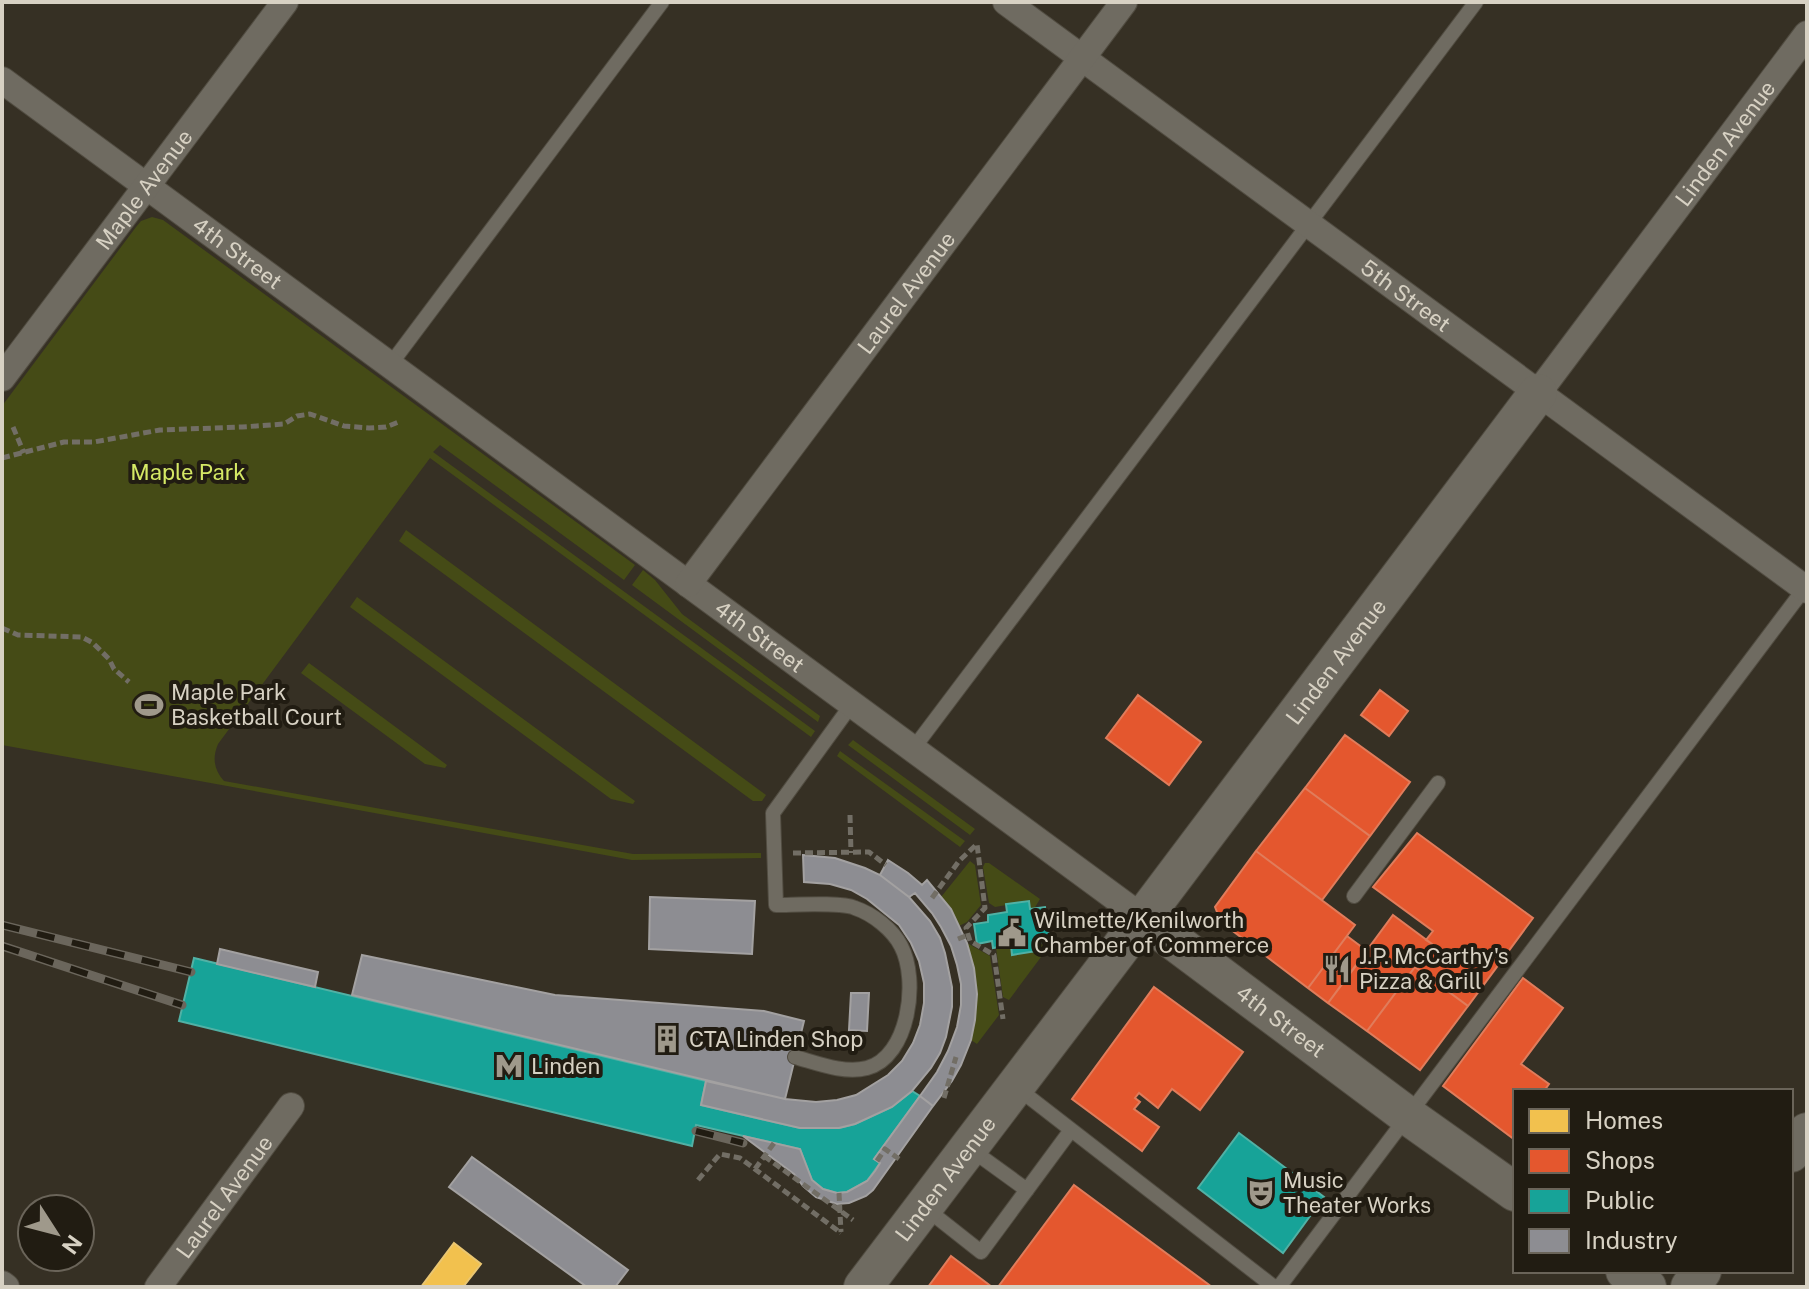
<svg xmlns="http://www.w3.org/2000/svg" width="1809" height="1289" font-family="'Public Sans',sans-serif">
  <style>
    .green { fill: #454b16 }
    .homes { fill: #f2c14e; stroke: #eac671; stroke-width: 2 }
    .shops { fill: #e4572e; stroke: #e07c5b; stroke-width: 2 }
    .public { fill: #17a398; stroke: #51b1a5; stroke-width: 2 }
    .industry { fill: #8d8d92; stroke: #a3a1a1; stroke-width: 2 }
    .lines { fill: none; stroke-linecap: round; stroke-linejoin: round }
    .lane-casing { stroke: #514c41; stroke-width: 16 }
    .street-casing { stroke: #514c41; stroke-width: 28 }
    .secondary-casing { stroke: #514c41; stroke-width: 40 }
    .path { stroke: #726e65; stroke-width: 5; stroke-dasharray: 8 4; stroke-linecap: butt }
    .lane { stroke: #6f6b61; stroke-width: 14 }
    .street { stroke: #6f6b61; stroke-width: 26 }
    .secondary { stroke: #6f6b61; stroke-width: 38 }
    .rail-casing { stroke: #6b665c; stroke-width: 9 }
    .rail { stroke: #211c12; stroke-width: 6; stroke-dasharray: 18; stroke-linecap: butt }
    .labels { text-anchor: middle; dominant-baseline: central; stroke-width: 8; stroke-linejoin: round; paint-order: stroke }
    .street-label { font-size: 22px; fill: #d7d1c3; stroke: #211c12 }
    .park-label { font-size: 22px; fill: #d5e865; stroke: #211c12 }
    .poi-label { font-size: 22px; fill: #d7d1c3; stroke: #211c12; text-anchor: start }
  </style>
  <rect width="100%" height="100%" fill="#363024"/>
  <path class="green" d="M152 217 163 220 635 565 624 580 440 445 433 452 815 731 811 737 430 458 218 744C212 758 214 770 224 781L633 854 761 853V858L632 860 2 745V406L136 227 141 221Z
    M406 530 766 795 762 801H753L399 541Z
    M643 570 655 580 682 614 820 716 818 722 632 585Z
    M357 597 635 801 633 804 611 799 350 607Z
    M309 663 447 765 445 768 425 764 301 673Z
    M853 740 975 829 970 835 848 745Z
    M840 751 965 841 960 847 837 756Z
    M970 861 975 865 981 905 967 922 959 926 951 909 941 897Z
    M985 863H989L1040 899 1034 909H1030L1029 901 995 907 989 903 983 867Z
    M1039 942 1047 949 1009 1000 1003 997 996 948 1011 945 1013 955 1037 951 1036 943Z
    M967 943 990 956 999 1015 977 1044 971 1040Z"/>
  <path class="homes" d="M454 1243 481 1264 463 1287H421Z"/>
  <path class="shops" d="M1380 690 1408 711 1389 736 1361 715Z
    M1138 695 1201 742 1169 785 1106 738Z
    M1345 735 1410 782 1370 836 1305 788Z
    M1305 788 1370 836 1322 900 1256 851Z
    M1417 833 1533 918 1468 1006 1415 967 1432 944 1426 940 1433 931 1373 887Z
    M1256 851 1355 925 1308 988 1221 922 1215 907Z
    M1393 915 1432 944 1367 1031 1328 1003Z
    M1347 936 1367 951 1328 1003 1308 988Z
    M1415 967 1468 1006 1420 1070 1367 1031Z
    M1523 978 1563 1008 1521 1064 1549 1084 1544 1091H1515V1140L1443 1086Z
    M1154 987 1243 1052 1200 1110 1172 1089 1158 1108 1139 1093 1135 1098 1140 1102 1134 1109 1159 1127 1142 1151 1072 1099Z
    M1074 1185 1212 1287H998Z
    M951 1256 992 1287H928Z"/>
  <path class="public" d="M1029 901 1030 909 1045 907 1050 941 1036 943 1037 951 1012 955 1011 945 993 948 992 941 977 944 974 924 988 922V915L1007 912 1006 904Z
    M194 958 706 1081 701 1105 800 1128H839L855 1124 892 1107 912 1091 920 1096 874 1159 880 1163 867 1181 847 1192 837 1193 823 1189 812 1180 800 1149 696 1125 692 1146 179 1021Z
    M1239 1133 1324 1197 1283 1253 1198 1188Z"/>
  <path class="industry" d="M803 855 835 858 865 868 880 875 909 897 930 921 940 938 945 953 952 987V1007L946 1037 940 1053 931 1068 912 1091 892 1107 855 1124 839 1128H800L701 1105 706 1081 785 1099 816 1102 837 1100 856 1095 888 1075 902 1061 913 1043 920 1025 924 1003V983L919 961 911 943 899 925 867 899 851 890 830 884 804 882Z
    M888 860 908 873 922 885 927 880 951 909 967 943 974 968 977 994 975 1020 971 1040 961 1065 952 1081 933 1106 920 1096 937 1072 948 1051 957 1027 961 1005V984L957 965 951 946 941 927 932 913 915 893 909 897 880 875Z
    M650 897 755 901 752 954 649 949Z
    M220 949 318 972 315 987 217 964Z
    M362 955 555 995 764 1011 804 1021 785 1099 352 995Z
    M851 993H869L867 1031 849 1030Z
    M920 1096 933 1106 873 1190 866 1196 849 1203 837 1204 816 1197 803 1186 794 1174 743 1136 800 1149 812 1180 823 1189 837 1193 847 1192 867 1181 875 1171 880 1163 874 1159Z
    M472 1157 628 1270 615 1287H587L449 1187Z"/>
  <g class="lines">
    <defs>
      <path id="lane" d="M390 365 662 2
        M913 749 1476 2
        M1354 896 1438 783
        M795 1057C817 1063 844 1074 867 1068 909 1057 919 980 901 946 893 930 873 914 855 908 841 902 794 905 776 905L773 813 852 704
        M1016 1087 1274 1287
        M969 1148 1027 1190
        M924 1207 981 1252 1071 1130
        M1279 1287 1807 585"/>
      <g id="street">
        <path id="s1" d="M1006 2 1807 590"/>
        <path id="s2" d="M2 80 1143 918"/>
        <path id="s3" d="M2 378 285 2"/>
        <path id="s4" d="M1538 393 1807 34"/>
        <path id="s5" d="M688 584 1124 2"/>
        <path d="M2 1284 6 1287"/>
        <path id="s6" d="M158 1287 291 1106"/>
      </g>
      <g id="secondary">
        <path id="s7" d="M1143 918 1408 1116 1515 1192"/>
        <path d="M1791 1153 1807 1132"/>
        <path d="M1625 1271 1647 1287"/>
        <path id="s8" d="M863 1287 1118 951 1538 393"/>
        <path d="M1690 1287 1702 1271"/>
      </g>
    </defs>
    <use href="#lane" class="lane-casing"/>
    <use href="#street" class="street-casing"/>
    <use href="#secondary" class="secondary-casing"/>
    <path class="path" d="M13 427 24 453
      M2 458 64 442H94L160 430 242 427 284 424 297 416 310 414 344 426 369 428 386 427 401 421
      M2 628 18 635 82 637 93 643 109 659 114 669 129 682
      M850 815 851 853
      M793 853 869 852 886 865
      M932 898 959 861 977 844 985 908 966 928 970 941 994 955 1003 1019
      M958 939 968 935
      M944 1098 956 1057
      M764 1156 853 1220
      M877 1161 885 1149 899 1159
      M755 1169 774 1143
      M698 1180 720 1154 740 1158 841 1233
      M839 1193 841 1232"/>
    <use href="#lane" class="lane"/>
    <use href="#street" class="street"/>
    <use href="#secondary" class="secondary"/>
    <defs>
      <path id="rail" d="M2 925 191 972
        M2 946 182 1005
        M696 1131 743 1143"/>
    </defs>
    <use href="#rail" class="rail-casing"/>
    <use href="#rail" class="rail"/>
  </g>
  <defs>
    <symbol id="stadium-bare" viewBox="-9 -9 18 18"><path d="M0-5a6.5 5 0 1 0 0 10a6.5 5 0 1 0 0-10ZM-3.5-1.8h7v3.6h-7Z" fill="#9f998b" stroke="#211c12" stroke-width="2.5" paint-order="stroke"/></symbol>
    <symbol id="civic-bare" viewBox="-9 -9 18 18"><path d="M-.6-6.5H3V-4.5H.6V-3L4-1V1h2V6H-6V1h2V-1L-.6-3ZM-1.2 2.5V6h2.4V2.5Z" fill="#9f998b" stroke="#211c12" stroke-width="2.5" paint-order="stroke"/></symbol>
    <symbol id="restaurant-bare" viewBox="-9 -9 18 18"><path d="M-5-6h1v4h1v-4h1v4h1v-4h1v5L-1.5 .5V6h-2V.5L-5-1ZM5-6V6H3V1.5H1.5Q1.5-4 5-6Z" fill="#9f998b" stroke="#211c12" stroke-width="2.5" paint-order="stroke"/></symbol>
    <symbol id="building-bare" viewBox="-9 -9 18 18"><path d="M-4-6H4V6H1V3H-1V6H-4ZM-2.5-4.3h1.7v1.8h-1.7ZM.8-4.3h1.7v1.8H.8ZM-2.5-1h1.7V.8h-1.7ZM.8-1h1.7V.8H.8Z" fill="#9f998b" stroke="#211c12" stroke-width="2.5" paint-order="stroke"/></symbol>
    <symbol id="metro-bare" viewBox="-9 -9 18 18"><path d="M-5.5 5V-5H-3L0 0L3-5H5.5V5H3V-.5L0 4L-3-.5V5Z" fill="#9f998b" stroke="#211c12" stroke-width="2.5" paint-order="stroke"/></symbol>
    <symbol id="theatre-bare" viewBox="-9 -9 18 18"><path d="M-5-5.5Q0-4 5-5.5V0Q5 5 0 6Q-5 5-5 0ZM-3.3-2.5H-1v1.5H-3.3ZM1-2.5H3.3v1.5H1ZM-2.8 1Q0 5.5 2.8 1Z" fill="#9f998b" stroke="#211c12" stroke-width="2.5" paint-order="stroke"/></symbol>
  </defs>
  <g fill-rule="evenodd">
    <use href="#stadium-bare" x="129" y="685" width="40" height="40"/>
    <use href="#civic-bare" x="992" y="913" width="40" height="40"/>
    <use href="#restaurant-bare" x="1317" y="949" width="40" height="40"/>
    <use href="#building-bare" x="647" y="1019" width="40" height="40"/>
    <use href="#metro-bare" x="489" y="1046" width="40" height="40"/>
    <use href="#theatre-bare" x="1241" y="1173" width="40" height="40"/>
  </g>
  <g class="labels">
    <g class="street-label">
      <text stroke="none"><textPath href="#s4" startOffset="312">Linden Avenue</textPath></text>
      <text stroke="none"><textPath href="#s3" startOffset="236">Maple Avenue</textPath></text>
      <text stroke="none"><textPath href="#s2" startOffset="292">4th Street</textPath></text>
      <text stroke="none"><textPath href="#s5" startOffset="364">Laurel Avenue</textPath></text>
      <text stroke="none"><textPath href="#s1" startOffset="496">5th Street</textPath></text>
      <text stroke="none"><textPath href="#s2" startOffset="940">4th Street</textPath></text>
      <text stroke="none"><textPath href="#s8" startOffset="784">Linden Avenue</textPath></text>
      <text stroke="none"><textPath href="#s7" startOffset="172">4th Street</textPath></text>
      <text stroke="none"><textPath href="#s8" startOffset="136">Linden Avenue</textPath></text>
      <text stroke="none"><textPath href="#s6" startOffset="112">Laurel Avenue</textPath></text>
    </g>
    <g class="park-label">
      <text x="188" y="472">Maple Park</text>
    </g>
    <g class="poi-label">
      <text x="171" y="692">Maple Park<tspan x="171" dy="25">Basketball Court</tspan></text>
      <text x="1034" y="920">Wilmette/Kenilworth<tspan x="1034" dy="25">Chamber of Commerce</tspan></text>
      <text x="1359" y="956">J.P. McCarthy's<tspan x="1359" dy="25">Pizza &amp; Grill</tspan></text>
      <text x="689" y="1039">CTA Linden Shop</text>
      <text x="531" y="1066">Linden</text>
      <text x="1283" y="1180">Music<tspan x="1283" dy="25">Theater Works</tspan></text>
    </g>
  </g>
  <rect width="1809" height="1289" fill="none" stroke="#d7d1c3" stroke-width="8"/>
  <rect x="1513" y="1089" width="280" height="184" fill="#211c12" stroke="#6a6459" stroke-width="2"/>
  <rect x="1529" y="1109" width="40" height="24" fill="#f2c14e" stroke="#6a6459" stroke-width="2"/>
  <text x="1585" y="1129" font-size="24" fill="#d7d1c3">Homes</text>
  <rect x="1529" y="1149" width="40" height="24" fill="#e4572e" stroke="#6a6459" stroke-width="2"/>
  <text x="1585" y="1169" font-size="24" fill="#d7d1c3">Shops</text>
  <rect x="1529" y="1189" width="40" height="24" fill="#17a398" stroke="#6a6459" stroke-width="2"/>
  <text x="1585" y="1209" font-size="24" fill="#d7d1c3">Public</text>
  <rect x="1529" y="1229" width="40" height="24" fill="#8d8d92" stroke="#6a6459" stroke-width="2"/>
  <text x="1585" y="1249" font-size="24" fill="#d7d1c3">Industry</text>
  <g transform="translate(56 1233) rotate(126)"><circle r="38" fill="#211c12" stroke="#6a6459" stroke-width="2"/>
  <path d="M0-6L14 30L0 20L-14 30Z" fill="#9f998b"/>
  <text y="-12" font-size="22" font-weight="bold" text-anchor="middle" fill="#d7d1c3">N</text>
  </g>
</svg>
